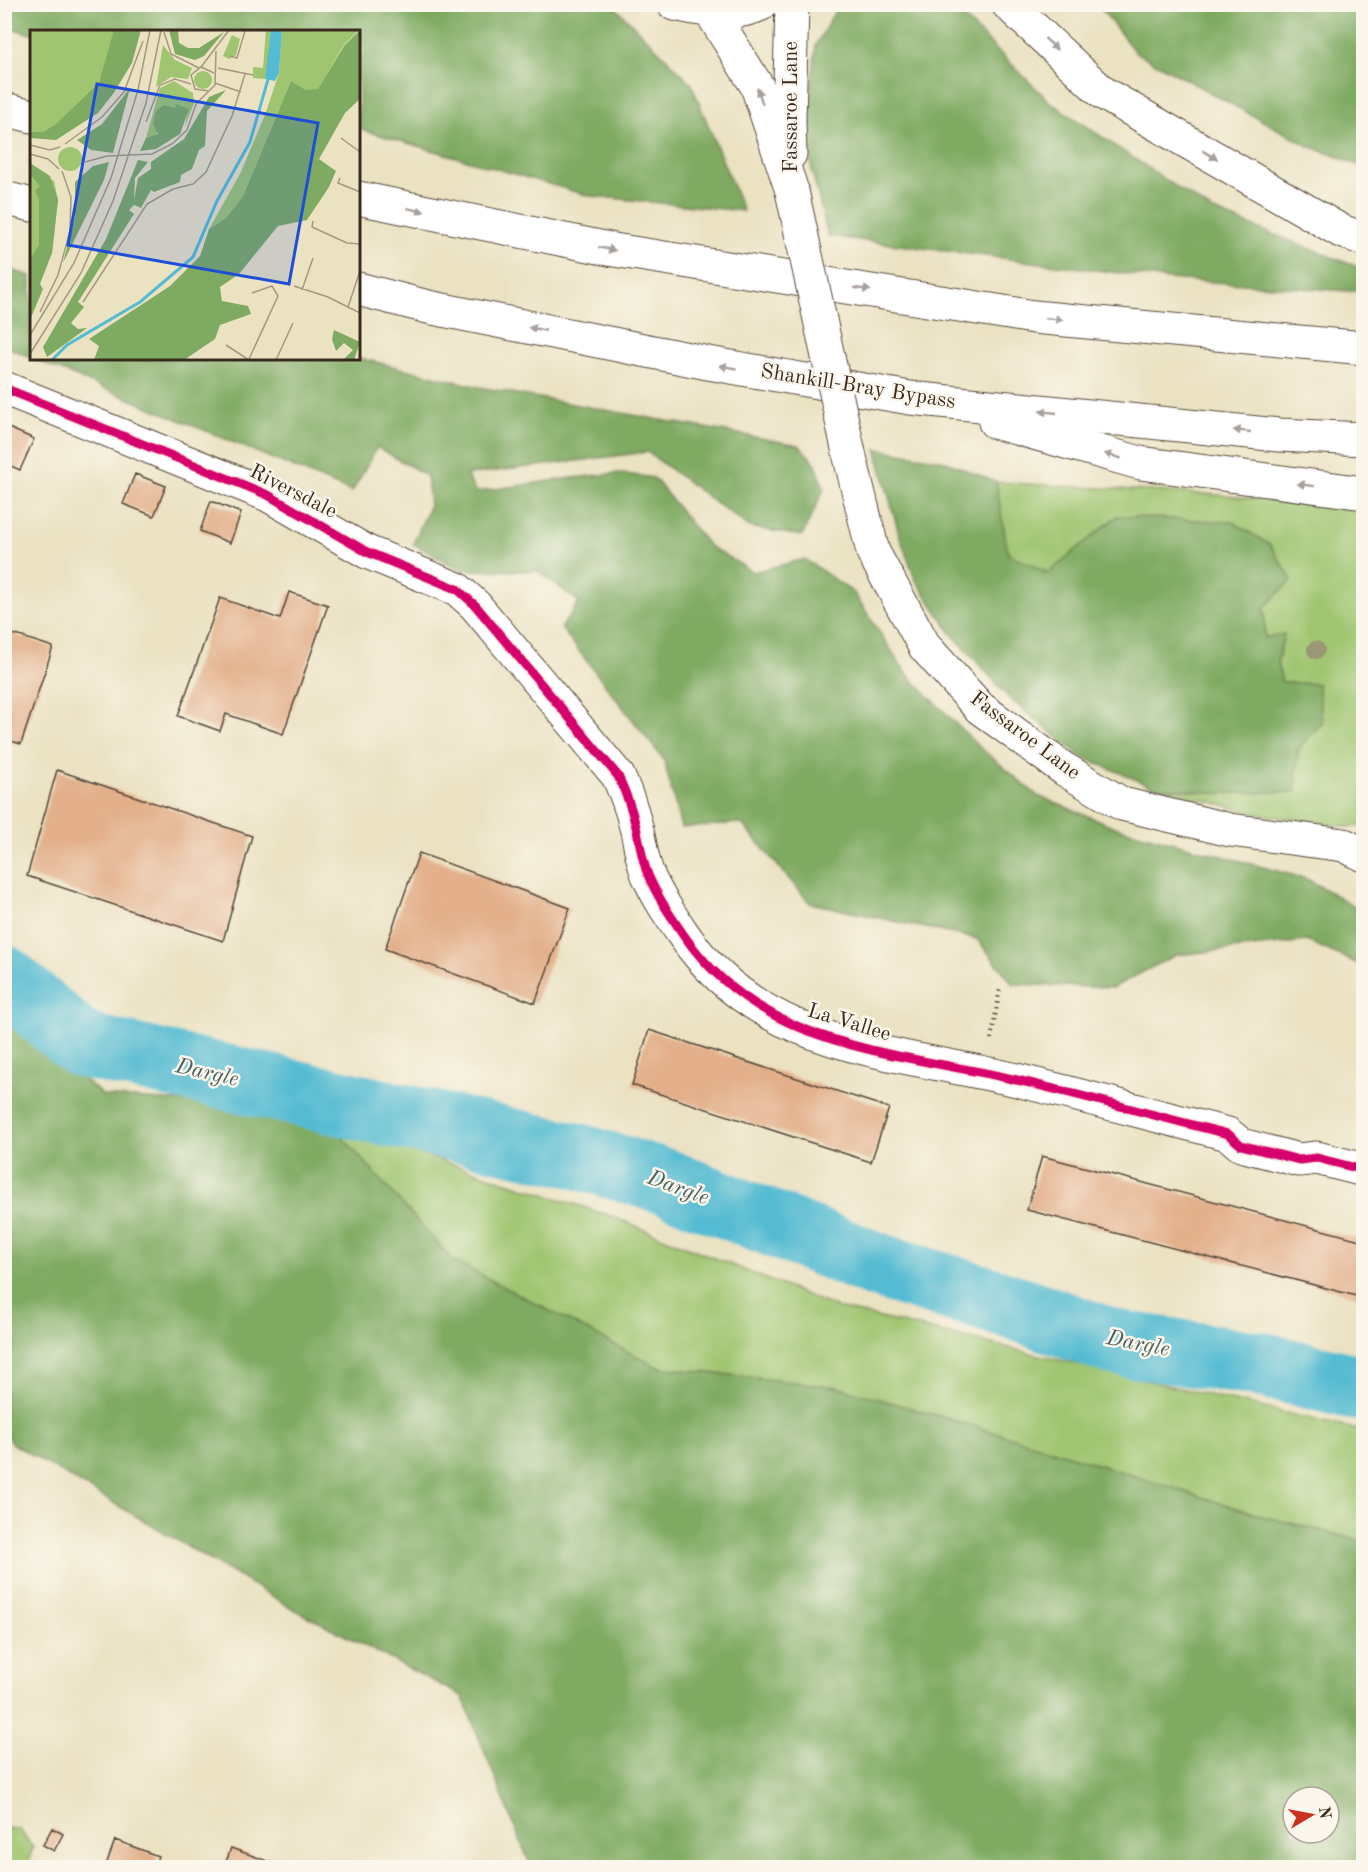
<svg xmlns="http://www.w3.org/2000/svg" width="1368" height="1872" font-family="'Old Standard TT',serif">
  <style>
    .green { fill: #9fc570; stroke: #6d7847; stroke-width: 1.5 }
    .forest { fill: #7faa62; stroke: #5d6a40; stroke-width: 1.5; fill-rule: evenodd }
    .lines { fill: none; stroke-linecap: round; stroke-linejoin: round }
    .river { stroke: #54bbd2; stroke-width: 66 }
    .building { fill: #e3b08b }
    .street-casing { stroke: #554637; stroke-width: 35 }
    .secondary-casing { stroke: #554637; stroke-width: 35 }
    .highway-casing { stroke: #554637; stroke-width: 35 }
    .path { stroke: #554637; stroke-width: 4; stroke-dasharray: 1.5 4.5; stroke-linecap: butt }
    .street { stroke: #fff; stroke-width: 33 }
    .secondary { stroke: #fff; stroke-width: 33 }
    .highway { stroke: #fff; stroke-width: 33 }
    .secondary-bridge-casing { stroke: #554637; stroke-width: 35; stroke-linecap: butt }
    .secondary-bridge { stroke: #fff; stroke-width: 33 }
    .cycleway-casing { stroke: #fbf7ec; stroke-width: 13 }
    .cycleway { stroke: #d6006c; stroke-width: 9 }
    .tree { fill: #9b9676 }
    .oneway { fill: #a79f9a }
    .labels { text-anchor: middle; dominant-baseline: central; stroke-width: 5; stroke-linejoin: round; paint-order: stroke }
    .street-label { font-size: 21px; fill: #3b2a1e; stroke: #fbf7ec }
    .water-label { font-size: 22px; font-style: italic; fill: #445d5d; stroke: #fbf7ec }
    .inset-river { fill: none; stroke: #54bbd2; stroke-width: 3 }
    .inset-road { fill: none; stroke: #a59880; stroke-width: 1.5 }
    .view { fill: #1d4ed8; fill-opacity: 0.15; stroke: #1d4ed8; stroke-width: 3 }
    .inset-edge { fill: none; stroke: #3b2a1e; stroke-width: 3 }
  </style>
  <rect width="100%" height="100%" fill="#fbf7ec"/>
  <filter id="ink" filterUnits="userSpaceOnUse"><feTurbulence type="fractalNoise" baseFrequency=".0167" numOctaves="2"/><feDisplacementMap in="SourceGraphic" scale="12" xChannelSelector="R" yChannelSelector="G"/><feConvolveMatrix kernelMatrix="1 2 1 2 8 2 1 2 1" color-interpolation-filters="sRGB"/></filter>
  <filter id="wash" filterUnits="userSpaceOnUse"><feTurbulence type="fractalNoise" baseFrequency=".008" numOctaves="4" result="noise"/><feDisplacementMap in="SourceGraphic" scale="24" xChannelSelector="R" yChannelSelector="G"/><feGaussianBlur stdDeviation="1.35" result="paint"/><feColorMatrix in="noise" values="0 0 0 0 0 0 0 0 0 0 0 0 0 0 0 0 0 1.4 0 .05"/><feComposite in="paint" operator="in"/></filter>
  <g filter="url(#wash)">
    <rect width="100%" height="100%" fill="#ebe2c2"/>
    <path class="green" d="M996 482 1220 495 1363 510V826L1349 827 1257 814 1154 787 1217 793 1295 791 1298 749 1322 723 1318 684 1282 682 1277 663 1284 634 1265 638 1264 608 1117 516 1049 573 1008 554Z
      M335 1129 427 1156 611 1216 838 1308 1363 1431V1541L1262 1516 1004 1435 837 1387 657 1367 452 1260Z
      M5 1828 19 1829 33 1847 27 1867H5Z"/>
    <path class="forest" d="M139 4 240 12 285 4 613 5 691 83 743 211 590 196 359 129 358 32H32L31 34 5 26V5Z
      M839 4 951 5 1050 102 1211 210 1363 269V292L1167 279 828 236 811 167 807 120 816 45Z
      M1098 5H1360L1364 7 1363 167 1309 146 1135 52Z
      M4 268 31 276V357L5 346Z
      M359 358 479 387 799 445 816 464 824 489 802 536 749 527 647 452 466 475 476 492 563 479 619 473 654 478 709 546 753 572 805 559 854 593 906 673 976 744 1038 796 1115 827 1307 879 1363 911V966L1307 941 1176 955 1112 988 1013 984 977 939 810 903 741 823 681 828 664 760 561 628 579 602 538 571 461 570 413 544 430 505 427 476 377 447 352 492 34 359Z
      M876 449 942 460 996 482 1008 554 1048 573 1117 516 1233 522 1270 545 1292 580 1264 608 1265 638 1284 634 1277 663 1282 682 1318 684 1322 723 1298 749 1295 792 1217 793 1154 787 1082 757 1010 699 952 634 915 579 899 534Z
      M4 1018 25 1031 104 1096 237 1105 335 1129 452 1260 657 1367 837 1387 1004 1435 1262 1516 1363 1541V1867H531L462 1696 292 1608 13 1444 5 1436ZM1293 1797H1329V1833H1293Z"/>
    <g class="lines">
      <path class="river" d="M4 978 82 1045 578 1156 664 1181 876 1265 1023 1310 1113 1342 1263 1365 1364 1389"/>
    </g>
    <g id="blocks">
      <path class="building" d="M4 426 34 439 20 470 4 463Z
        M135 474 166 486 154 516 123 504Z
        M211 501 241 513 230 543 200 531Z
        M289 592 328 605 283 734 226 714 220 731 178 716 220 598 280 619Z
        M4 631 53 647 21 744 4 739Z
        M57 770 252 836 223 941 27 876Z
        M419 853 570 908 535 1003 385 949Z
        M649 1030 889 1108 871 1162 632 1085Z
        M1042 1156 1364 1241V1298L1027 1210Z
        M52 1828 63 1834 54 1851 43 1845Z
        M115 1840 158 1856 154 1868H105Z
        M231 1848 284 1867 283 1868H224Z"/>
    </g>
  </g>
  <g filter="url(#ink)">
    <use href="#blocks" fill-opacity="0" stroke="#554637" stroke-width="1.5"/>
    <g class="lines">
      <defs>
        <path id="street" d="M4 388 268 495 367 552 457 589 475 605 618 776C625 791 631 806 635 823 640 840 641 858 648 875 657 896 670 915 683 934 760 1047 888 1051 1008 1078 1082 1095 1155 1116 1228 1134L1241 1145 1299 1160 1317 1158 1364 1170"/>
        <path id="secondary" d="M674 4C701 10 735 17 761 4
          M711 12 757 86 792 191
          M790 154 789 120 792 4
          M849 453 873 552 925 647 980 708 1064 769 1122 804 1230 830 1344 845 1364 855"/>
        <path id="highway" d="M1008 4 1103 93 1341 231 1364 239
          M4 109 32 116
          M4 198 32 205
          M358 198 614 250 1034 317 1364 348
          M358 289 428 307 708 363 910 398 1279 435 1364 439
          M995 422 1140 463 1364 493"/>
      </defs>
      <use href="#street" class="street-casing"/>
      <use href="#secondary" class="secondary-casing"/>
      <use href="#highway" class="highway-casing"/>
      <path class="path" d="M991 1039 1000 989"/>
      <use href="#street" class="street"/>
      <use href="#secondary" class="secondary"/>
      <use href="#highway" class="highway"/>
      <defs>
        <path id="secondary-bridge" d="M792 191 849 453"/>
      </defs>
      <use href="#secondary-bridge" class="secondary-bridge-casing"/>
      <use href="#secondary-bridge" class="secondary-bridge"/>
      <defs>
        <path id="cycleway" d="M4 388 268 495 367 552 457 589 475 605 618 776C625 791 631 806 635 823 640 840 641 858 648 875 657 896 670 915 683 934 760 1047 888 1051 1008 1078 1082 1095 1155 1116 1228 1134L1241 1145 1299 1160 1317 1158 1364 1170"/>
      </defs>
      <use href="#cycleway" class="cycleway-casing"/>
      <use href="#cycleway" class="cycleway"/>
    </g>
    <circle class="tree" cx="1316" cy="650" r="9"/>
    <defs><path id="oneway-solid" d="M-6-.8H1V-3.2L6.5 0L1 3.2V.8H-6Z" transform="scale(1.5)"/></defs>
    <g class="oneway">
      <use href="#oneway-solid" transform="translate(1051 44) rotate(43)"/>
      <use href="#oneway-solid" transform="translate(760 96) rotate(-108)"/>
      <use href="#oneway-solid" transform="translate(1210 155) rotate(30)"/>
      <use href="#oneway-solid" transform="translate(416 210) rotate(12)"/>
      <use href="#oneway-solid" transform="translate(607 249) rotate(11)"/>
      <use href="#oneway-solid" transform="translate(862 289) rotate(9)"/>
      <use href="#oneway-solid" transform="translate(1054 319) rotate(5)"/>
      <use href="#oneway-solid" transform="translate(537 329) rotate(-169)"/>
      <use href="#oneway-solid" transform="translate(728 367) rotate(-170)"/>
      <use href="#oneway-solid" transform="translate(1048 412) rotate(-174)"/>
      <use href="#oneway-solid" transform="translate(1242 431) rotate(-174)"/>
      <use href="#oneway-solid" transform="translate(1113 456) rotate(-164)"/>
      <use href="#oneway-solid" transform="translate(1306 485) rotate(-173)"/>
    </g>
  </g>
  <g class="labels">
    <g class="street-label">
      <text transform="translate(791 107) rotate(-90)">Fassaroe Lane</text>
      <text transform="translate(858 387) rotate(9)">Shankill-Bray Bypass</text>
      <text transform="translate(293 492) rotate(27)">Riversdale</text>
      <text transform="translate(1025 736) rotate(37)">Fassaroe Lane</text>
      <text transform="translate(849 1023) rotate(17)">La Vallee</text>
    </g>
    <g class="water-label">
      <text transform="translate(207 1073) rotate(13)">Dargle</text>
      <text transform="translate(678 1188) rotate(20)">Dargle</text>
      <text transform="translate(1138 1344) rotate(11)">Dargle</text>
    </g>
  </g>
  <g transform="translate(30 30)">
    <rect width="330" height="330" fill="#ebe2c2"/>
    <path d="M0 0H101L91 43 15 104 0 102ZM236 0H241L237 44 235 49 223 48V37L233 38ZM252 0H329L313 16 288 60H276L261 51 213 166 196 188 179 199 210 144 235 85 249 43ZM202 5 210 9 206 25 199 29 193 26ZM133 15 145 30 162 38 158 49 141 47 126 57ZM164 50a9 9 0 1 1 18 0a9 9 0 1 1-18 0ZM144 51 163 63 164 73 155 96 158 79H136L125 108H116L130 58ZM28 129a12 12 0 1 1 24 0a12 12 0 1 1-24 0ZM0 137 24 151 28 170 22 223 0 266Z" fill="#9fc570"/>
    <path d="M84 0H111L102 33 83 64 68 83 26 110 0 108V102H13L25 95 69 53ZM139 0H148L149 13 158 18H169L194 2 174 26 165 30 145 24ZM330 0V69L315 83 289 129 306 141 299 157 277 190 248 196 209 244 190 257 192 271 218 276 221 284 190 295 185 309 154 330H64L69 316 59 309 140 256 170 226 179 199 196 188 213 166 261 51 276 60 288 59 314 16ZM100 58 83 123 61 120 47 110 72 94ZM196 60 177 81 175 116 169 120 162 139 151 145 150 152 124 162 121 160 111 178 104 175 99 180 104 184 48 272 54 277 41 293 48 299 57 298 17 327 13 317 76 209 108 130 118 132 105 148 104 170 108 148 121 139V132L154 109 179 67ZM146 74 159 79 150 104 126 119 110 121 116 108 128 104 123 94 126 81 134 75 145 78ZM79 132 74 150 33 233 45 187V152L63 136ZM0 133 20 146 28 170 22 223 10 254 13 259 0 290V229L9 215V169L5 161 10 156 0 144ZM304 300 330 312 324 330H313L323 320 314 313 306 321 302 309Z" fill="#7faa62"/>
    <path d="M241 0H252L249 43 245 51 235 49Z" fill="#54bbd2"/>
    <path class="inset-river" d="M22 330 37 315 110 272 163 227 187 171 220 112 241 39"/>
    <path class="inset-road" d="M134 2 141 24 169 38M200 26 207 28 215 1M171 37 199 0M188 38 223 45M185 53 211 62M179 61 165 59 161 45 171 37 184 43M116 92 130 55 145 49 161 54M311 108 330 122M35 114 72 87 94 62 113 11M0 115 20 120 30 117M0 124 18 129 29 139M55 132 77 126 122 124 142 114 157 100 166 74 185 55 186 21M310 148 308 153 330 162M283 191 282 197 317 213 330 214M264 256 298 267 330 283M272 260 283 228M53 272 117 174 143 159 163 154 176 142 202 86 215 44M318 277 330 241M10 282 28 245 40 201 41 167 32 141M0 305 44 233 81 148 108 60 120 0M196 315 219 330M0 324 51 243 83 171 116 73 131 0M219 329 248 266 242 256 222 263M246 330 263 293"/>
    <path class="view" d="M67 54 288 93 259 254 38 215Z"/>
    <rect width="330" height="330" class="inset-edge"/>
  </g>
  <rect width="1368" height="1872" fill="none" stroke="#fbf7ec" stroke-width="24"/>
  <g transform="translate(1311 1815) rotate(80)"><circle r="28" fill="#fbf7ec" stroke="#aea59a" stroke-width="1.5"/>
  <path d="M0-4.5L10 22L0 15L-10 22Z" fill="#c8321e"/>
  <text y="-9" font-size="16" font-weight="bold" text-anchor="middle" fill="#3b2a1e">N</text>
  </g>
</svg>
